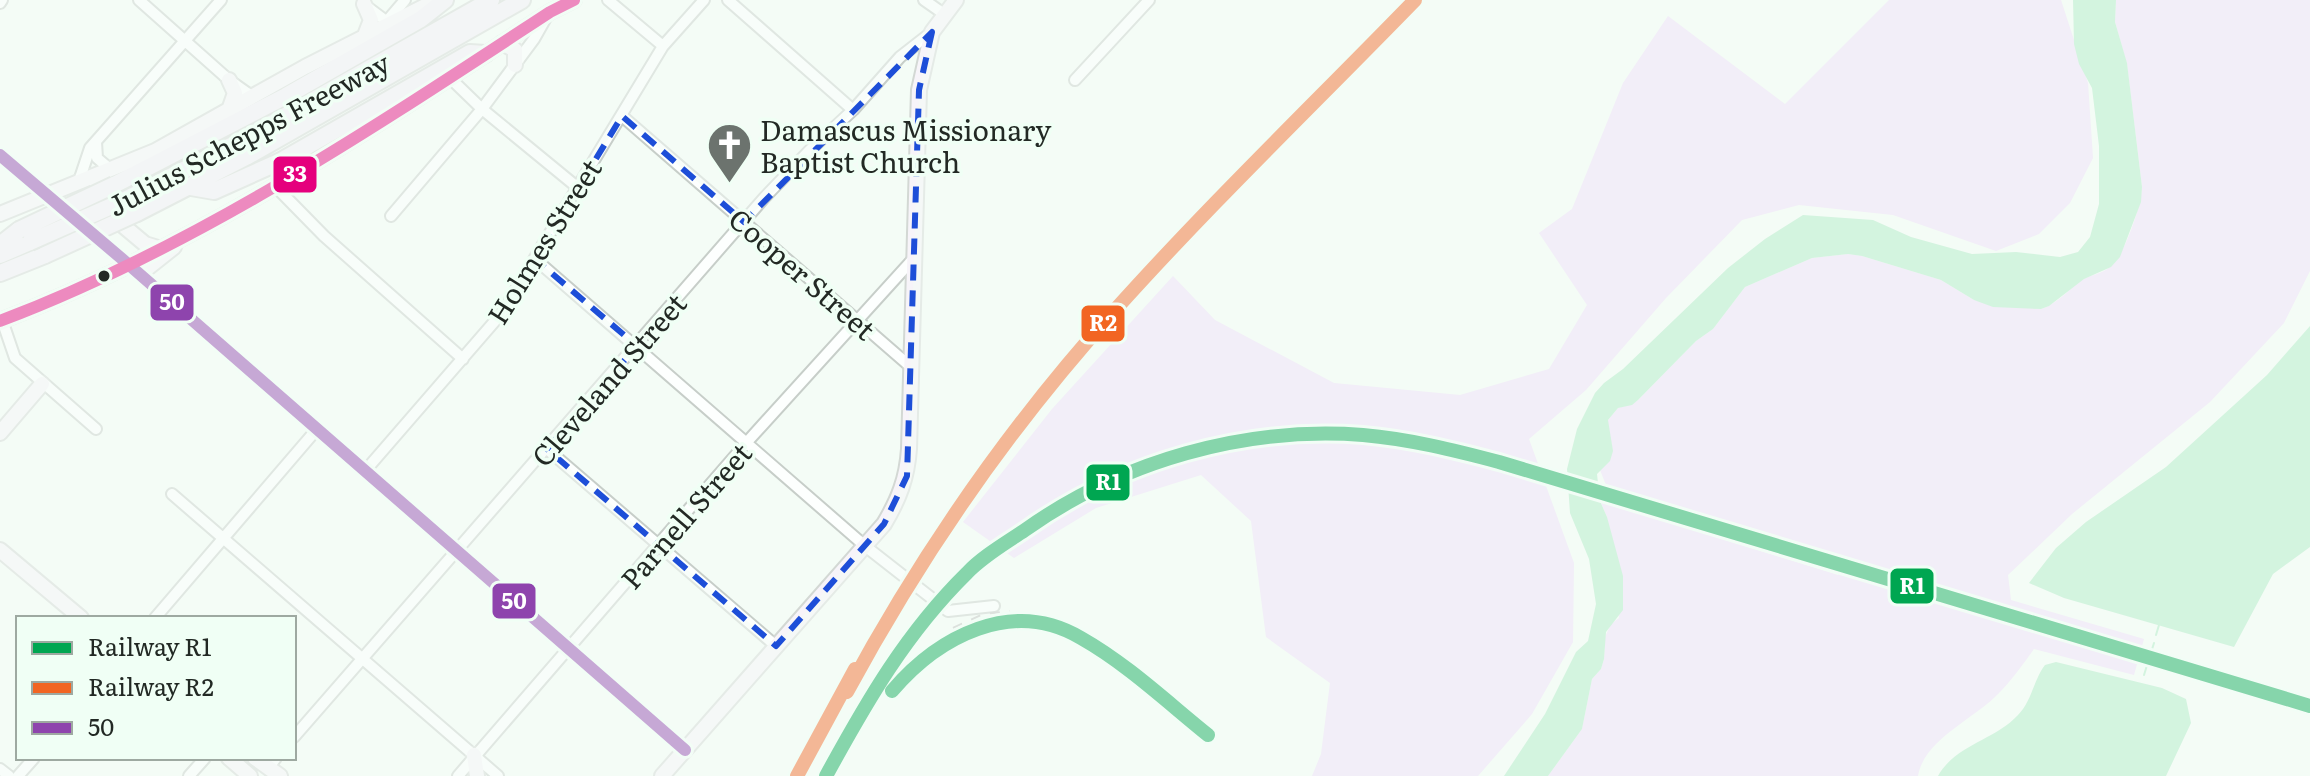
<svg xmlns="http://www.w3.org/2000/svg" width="2310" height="776" font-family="Literata,serif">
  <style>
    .green { fill: #efddfa }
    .water { fill: #aceac4 }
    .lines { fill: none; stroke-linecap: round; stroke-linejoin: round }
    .stream { stroke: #aceac4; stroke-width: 2 }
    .minor-casing { stroke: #c7cec9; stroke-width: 14 }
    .major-casing { stroke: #d3d8d4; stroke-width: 18 }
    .highway-casing { stroke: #d3d8d4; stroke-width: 20 }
    .minor { stroke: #fdfffe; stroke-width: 10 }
    .major { stroke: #f7f4f9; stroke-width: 14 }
    .highway { stroke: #f2eef5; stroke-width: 16 }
    .rail { stroke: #bec0be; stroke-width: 2; stroke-dasharray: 10 10; stroke-linecap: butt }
    .highway-bridge-casing { stroke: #d3d8d4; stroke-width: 20; stroke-linecap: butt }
    .highway-bridge { stroke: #f2eef5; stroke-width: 16 }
    .bus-1-casing { stroke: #f0fff5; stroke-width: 18 }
    .bus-2-casing { stroke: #f0fff5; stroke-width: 18 }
    .bus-1 { stroke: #8e44ad; stroke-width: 12 }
    .bus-2 { stroke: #e5007d; stroke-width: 12 }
    .rail-1-casing { stroke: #f0fff5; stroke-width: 20 }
    .rail-2-casing { stroke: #f0fff5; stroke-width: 20 }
    .rail-1 { stroke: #00a651; stroke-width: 14 }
    .rail-2 { stroke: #f26522; stroke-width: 14 }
    .marked { fill: none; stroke: #1d4ed8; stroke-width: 6; stroke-dasharray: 16 10; stroke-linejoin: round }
    .bus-dot { fill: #222924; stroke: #f0fff5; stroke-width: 3 }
    .labels { text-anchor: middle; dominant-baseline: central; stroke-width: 7; stroke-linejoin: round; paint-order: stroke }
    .poi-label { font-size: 28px; fill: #222924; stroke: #f0fff5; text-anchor: start }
    .street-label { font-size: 28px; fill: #222924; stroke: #f0fff5 }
    .line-badge { stroke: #f0fff5; stroke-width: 3 }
    .badge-label { font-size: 22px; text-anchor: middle; font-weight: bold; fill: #fff }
  </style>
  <rect width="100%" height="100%" fill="#f4fcf6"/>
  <path class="green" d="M1889 0H2061L2088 83 2093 158 2070 203 2039 234 1996 251 1893 215 1799 205 1742 220 1666 298 1586 390 1529 439 1574 563 1573 642 1532 714 1478 776H1312L1321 754 1330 683 1266 637 1251 521 1201 475 1096 508 1014 558 963 522 1052 409 1173 276 1215 320 1334 383 1460 395 1549 369 1587 305 1539 233 1572 209 1623 83 1668 16 1785 104Z
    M2116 0H2310V271L2284 323 2210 402 2072 514 2008 575 2011 600 2144 639 2134 675 2034 649C2023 664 2012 680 1999 693 1976 718 1924 739 1918 776H1548L1582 729 1592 679 1601 669 1604 659 1605 637 1611 624 1619 618 1607 517 1600 501 1838 575 1846 557 1606 485 1600 470C1622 449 1607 444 1608 420L1618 408 1632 404 1638 400 1696 341 1713 329 1745 287 1812 258 1848 254 1862 256 1941 280 1974 300 2041 309C2057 304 2068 290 2082 280 2090 275 2102 274 2110 267 2125 255 2141 206 2142 187L2127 64 2115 22Z"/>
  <path class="water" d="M2073 0H2116L2115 22 2127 63 2142 187 2141 202 2120 257 2111 267 2084 279 2049 306 2041 309 1993 307 1974 300 1941 280 1862 256 1848 254 1812 258 1745 287 1713 329 1696 341 1638 400 1632 405 1618 408 1608 420 1613 451 1610 461 1597 474 1600 501 1607 517 1623 576V610L1606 632 1604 659 1601 669 1592 679 1582 729 1548 776H1504L1545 714 1576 652 1588 641 1596 604 1589 559 1570 513 1567 469 1577 429 1595 393 1604 383 1623 369 1728 268 1765 239 1803 215 1873 220 1911 237 1972 254 2016 252 2060 257 2078 252 2090 237 2099 204V146L2092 88 2079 64 2074 44Z
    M2310 326V547L2273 574 2234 647 2064 598 2029 583 2056 548 2086 522 2166 467 2267 375Z
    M2056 662 2162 688 2186 699 2191 723 2166 776H1938C1955 745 1995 740 2018 715 2032 701 2033 681 2045 665Z"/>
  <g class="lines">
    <path class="stream" d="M2156 635 2159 625
      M2144 675 2154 643"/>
    <defs>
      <path id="minor" d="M139 0 229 80 253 97
        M608 0 663 46
        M728 0 853 110
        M924 0 944 14
        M0 3 2 0
        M366 6 390 24
        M387 21 405 0
        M449 77 482 109 577 187
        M1075 80 1149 0
        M622 116 912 368
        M96 142 97 158 110 169
        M0 155 128 264 685 750
        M79 181 90 148 221 0
        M275 186 324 236 463 359
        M391 216 482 109 534 39 547 16
        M535 259 865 546 948 611 994 606
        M2 320 15 358 96 429
        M547 449 776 646
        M365 471 501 314 663 46 704 0
        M172 494 498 776
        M155 618 317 429
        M294 737 764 198 809 151 853 110 900 57 932 32
        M268 768 276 758
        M0 769 9 776
        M18 776 34 758
        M189 776 205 758
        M458 776 747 442 915 257"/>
      <path id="major" d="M364 4 371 20 364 38
        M502 43 515 50V65
        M229 110 235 93 229 80
        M97 183V199L101 207 145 244 158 248
        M0 214 155 151 305 67 437 0
        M140 274 174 247
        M0 321C196 247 376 126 550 12L574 0
        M0 433 42 384
        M0 550 81 618
        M474 755 477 776
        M229 758 250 776
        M255 758 280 776
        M662 776 884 524C899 499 907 478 909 449L919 90 932 32 956 0"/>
      <path id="highway" d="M114 185 286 96 421 19 445 0
        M191 187 214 191 281 161 470 53 485 54
        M123 201 243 140 491 0
        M137 213 246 157 522 0
        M0 245 19 230
        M0 255 30 242
        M0 273 45 255"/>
    </defs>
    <use href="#minor" class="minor-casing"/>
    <use href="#major" class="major-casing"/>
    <use href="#highway" class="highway-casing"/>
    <use href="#minor" class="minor"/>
    <use href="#major" class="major"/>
    <use href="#highway" class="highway"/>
    <path class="rail" d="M953 628 983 614 1010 611
      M887 696C1013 552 1094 643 1208 735
      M802 776C851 685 899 594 958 509 1088 321 1256 163 1415 0
      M826 776C867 701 906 633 967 573 983 556 1006 543 1025 530 1122 461 1245 426 1363 435 1409 439 1454 450 1499 462L2310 706"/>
    <defs>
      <path id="highway-bridge" d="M19 230 114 185
        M30 242 123 201
        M45 255 137 213"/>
    </defs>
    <use href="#highway-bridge" class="highway-bridge-casing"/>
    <use href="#highway-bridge" class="highway-bridge"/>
    <defs>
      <path id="bus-1" d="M0 155 128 264 685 750"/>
      <path id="bus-2" d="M0 321C196 247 376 126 550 12L574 0"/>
    </defs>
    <use href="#bus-1" class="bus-1-casing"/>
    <use href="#bus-2" class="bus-2-casing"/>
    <use href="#bus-1" class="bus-1"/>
    <use href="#bus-2" class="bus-2"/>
    <defs>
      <path id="rail-1" d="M892 691C938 637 1012 597 1081 638 1127 664 1167 702 1208 735
        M826 776C867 701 906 633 967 573 983 556 1006 543 1025 530 1122 461 1245 426 1363 435 1409 439 1454 450 1499 462L2310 706"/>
      <path id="rail-2" d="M847 692C921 555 1010 426 1115 310 1211 203 1315 103 1415 0
        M797 776 855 669"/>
    </defs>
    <use href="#rail-1" class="rail-1-casing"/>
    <use href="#rail-2" class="rail-2-casing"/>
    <use href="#rail-1" class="rail-1"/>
    <use href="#rail-2" class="rail-2"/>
  </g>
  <path d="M0 0H2310V776H0ZM932 32 919 90 907 476 884 524 776 646 547 449 637 346 535 259 622 116 744 222Z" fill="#f4fcf6" fill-opacity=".55" fill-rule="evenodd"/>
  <path class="marked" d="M932 32 919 90 907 476 884 524 776 646 547 449 637 346 535 259 622 116 744 222Z"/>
  <defs>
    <symbol id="church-pin" viewBox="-11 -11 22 30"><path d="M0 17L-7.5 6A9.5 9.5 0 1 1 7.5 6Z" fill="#6c736e" stroke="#f0fff5"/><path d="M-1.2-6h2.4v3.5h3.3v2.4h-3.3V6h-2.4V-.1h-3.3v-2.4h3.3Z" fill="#fff"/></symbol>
  </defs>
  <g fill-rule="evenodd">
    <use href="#church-pin" x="704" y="120" width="51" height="69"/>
  </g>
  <circle class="bus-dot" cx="104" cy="276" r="7"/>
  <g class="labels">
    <g class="poi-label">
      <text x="760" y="129">Damascus Missionary<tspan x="760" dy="32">Baptist Church</tspan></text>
    </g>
    <g class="street-label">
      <text transform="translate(248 133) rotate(-28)">Julius Schepps Freeway</text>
      <text transform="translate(543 241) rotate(-58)">Holmes Street</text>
      <text transform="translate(803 273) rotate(41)">Cooper Street</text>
      <text transform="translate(608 379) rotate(-49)">Cleveland Street</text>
      <text transform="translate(685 515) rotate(-49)">Parnell Street</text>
    </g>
  </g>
  <g class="line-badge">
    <rect x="272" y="155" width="46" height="39" rx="8" fill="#e5007d"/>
    <rect x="149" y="283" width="46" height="39" rx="8" fill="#8e44ad"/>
    <rect x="1080" y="304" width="46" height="39" rx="8" fill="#f26522"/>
    <rect x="1085" y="463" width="46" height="39" rx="8" fill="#00a651"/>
    <rect x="1889" y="567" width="46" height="38" rx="8" fill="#00a651"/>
    <rect x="491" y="582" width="46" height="38" rx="8" fill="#8e44ad"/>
  </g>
  <g class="badge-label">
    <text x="295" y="182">33</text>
    <text x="172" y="310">50</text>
    <text x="1103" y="331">R2</text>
    <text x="1108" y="490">R1</text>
    <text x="1912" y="594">R1</text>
    <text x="514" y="609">50</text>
  </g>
  <rect x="16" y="616" width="280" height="144" fill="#f0fff5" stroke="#9ea9a1" stroke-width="2"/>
  <rect x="32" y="642" width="40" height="12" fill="#00a651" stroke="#9ea9a1" stroke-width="2"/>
  <text x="88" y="656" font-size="24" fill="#222924">Railway R1</text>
  <rect x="32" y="682" width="40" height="12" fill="#f26522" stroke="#9ea9a1" stroke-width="2"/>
  <text x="88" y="696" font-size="24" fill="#222924">Railway R2</text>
  <rect x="32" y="722" width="40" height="12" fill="#8e44ad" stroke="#9ea9a1" stroke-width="2"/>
  <text x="88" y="736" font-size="24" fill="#222924">50</text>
</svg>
